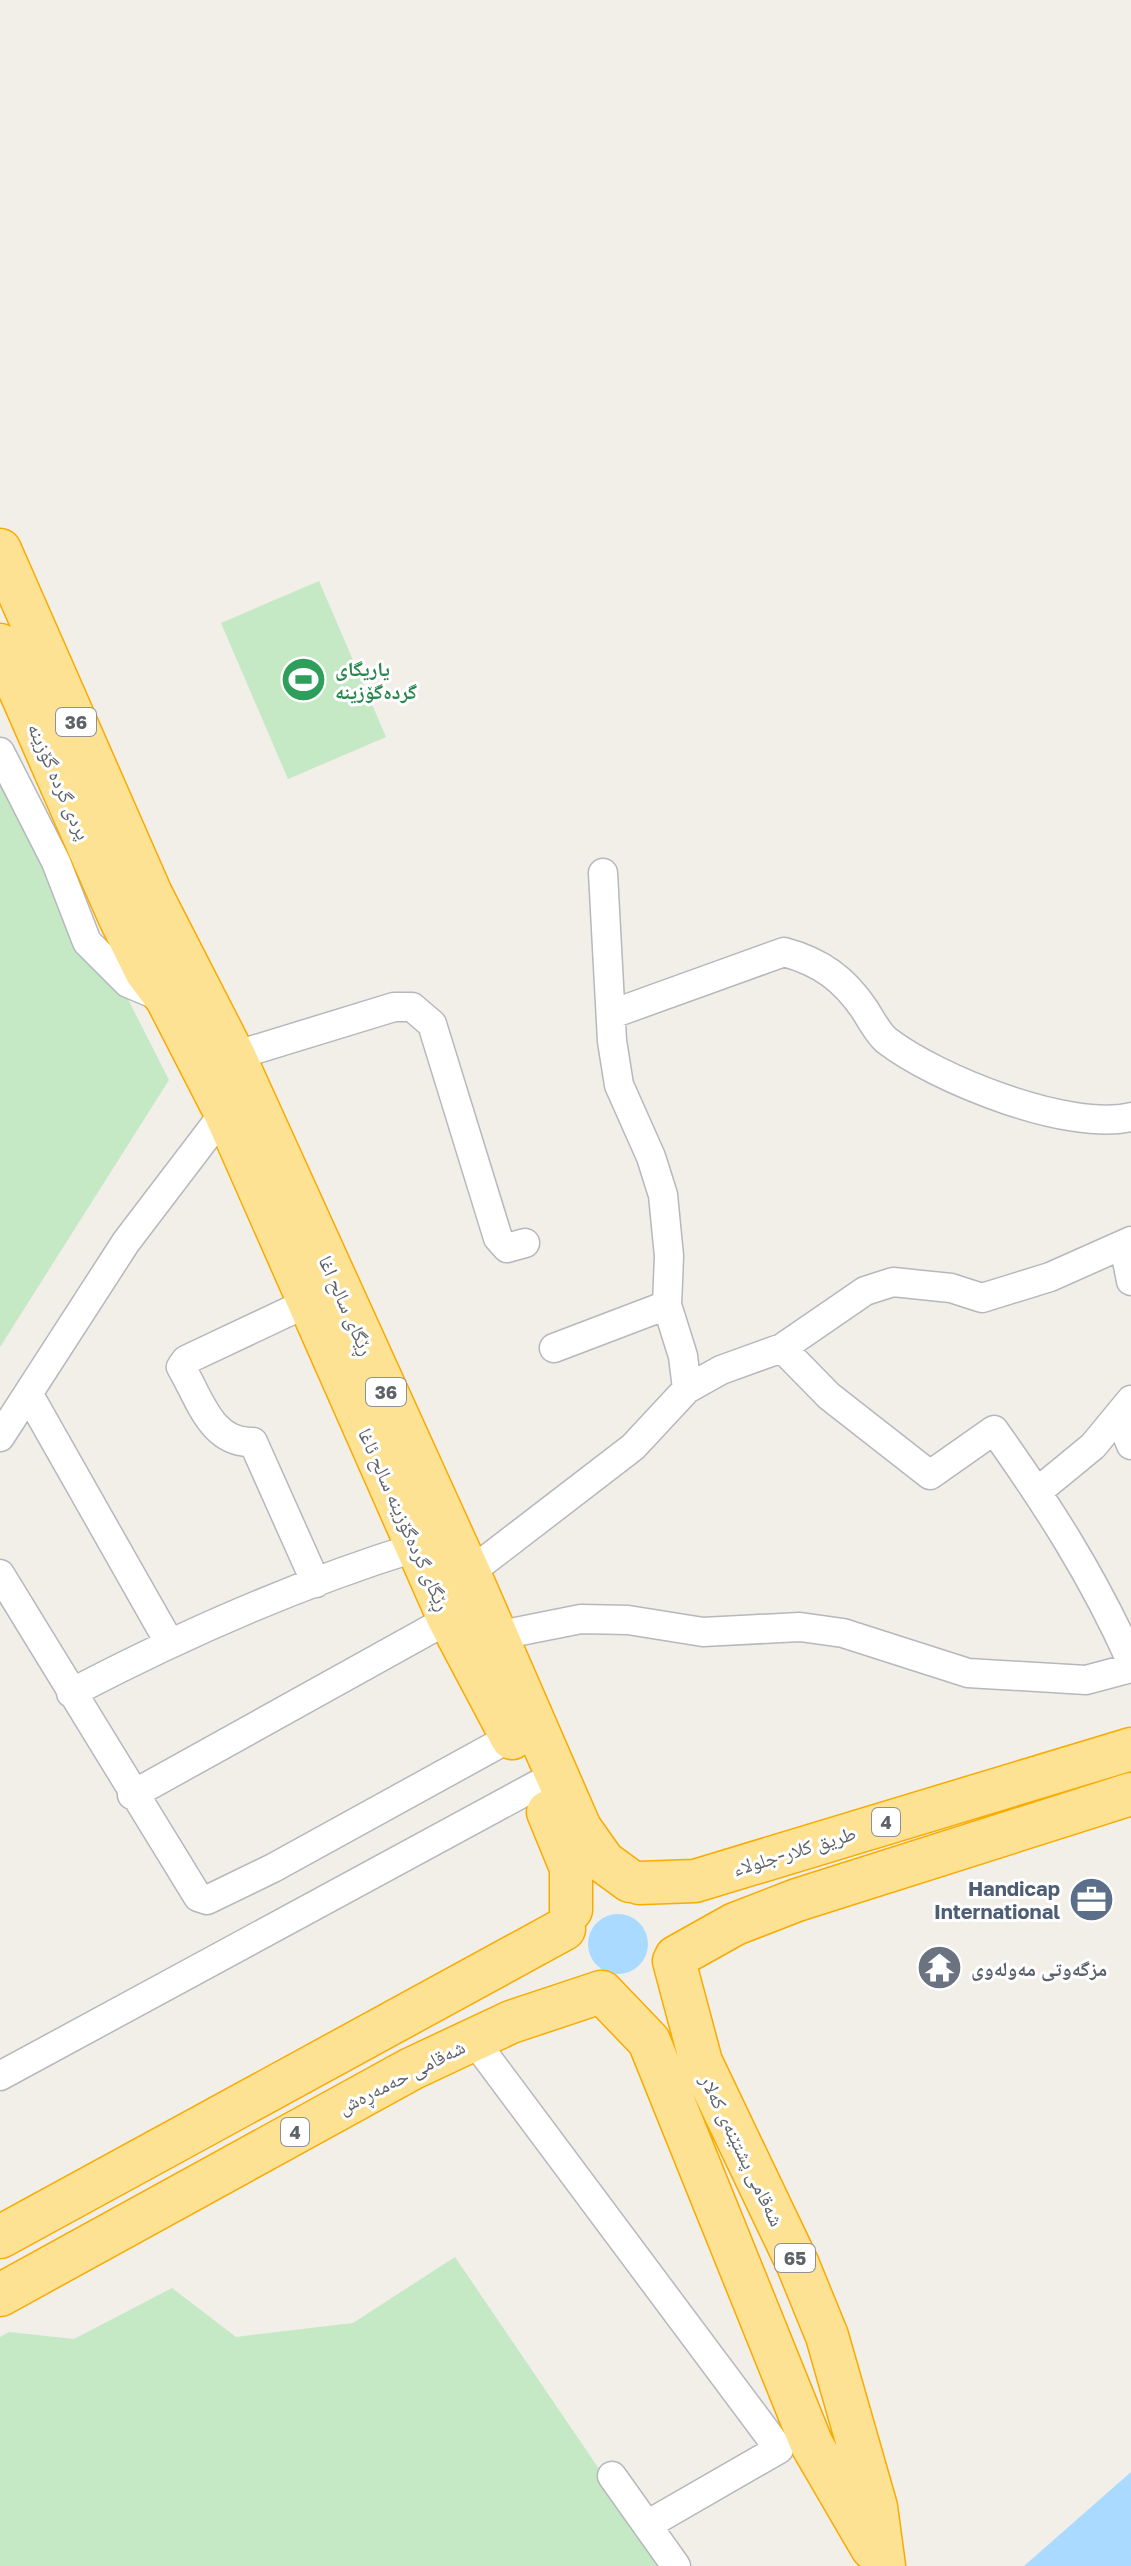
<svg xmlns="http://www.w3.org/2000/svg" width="1131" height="2566" font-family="'Golos Text','Noto Naskh Arabic',sans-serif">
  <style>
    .green { fill: #c5e8c5 }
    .water { fill: #aadaff }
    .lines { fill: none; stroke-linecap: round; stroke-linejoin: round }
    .minor-casing { stroke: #b5b8bc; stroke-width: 31 }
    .highway-casing { stroke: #f9ab00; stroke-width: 45 }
    .minor { stroke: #fff; stroke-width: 28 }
    .highway { stroke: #fde293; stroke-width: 42 }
    .labels { text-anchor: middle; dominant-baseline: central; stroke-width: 6; stroke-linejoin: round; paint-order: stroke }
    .shield { fill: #fff; stroke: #8f9295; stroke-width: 2 }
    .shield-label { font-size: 18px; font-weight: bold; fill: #5f6368 }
    .leisure-label { font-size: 20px; font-weight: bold; fill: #27864d; stroke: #fff; text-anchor: start }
    .street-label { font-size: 20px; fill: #5f6368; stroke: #fff }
    .service-label { font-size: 20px; font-weight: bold; fill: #4e5e75; stroke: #fff; text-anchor: end }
    .worship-label { font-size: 20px; font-weight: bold; fill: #5b616d; stroke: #fff; text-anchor: start }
  </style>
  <rect width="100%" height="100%" fill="#f1efe8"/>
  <path class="green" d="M319 581 386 737 288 779 221 623Z
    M0 747 169 1080 0 1347Z
    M455 2257 665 2566H0V2337L9 2332 74 2339 172 2288 236 2337 353 2323Z"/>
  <path class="water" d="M588 1944a30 30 0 1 1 60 0a30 30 0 1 1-60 0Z
    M1131 2472V2566H1024Z"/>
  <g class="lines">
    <defs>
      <path id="minor" d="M0 752 56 862 87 942 128 983 164 998
        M603 873 612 1041 619 1085 651 1157 663 1195 669 1256 667 1305 683 1356 687 1389
        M612 1014 784 952C821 962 844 979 865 1010 871 1020 878 1033 886 1040 936 1079 1069 1132 1131 1117
        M234 1056 394 1007H412L432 1024 498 1238 507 1248 525 1243
        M1124 1245 1131 1281
        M309 1302 186 1360 181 1367C200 1399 211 1444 253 1442L316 1583
        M554 1348 667 1305
        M782 1348 829 1396 930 1475 994 1430C1048 1506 1093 1576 1131 1661
        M29 1395 169 1642
        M1119 1415 1131 1445
        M0 1437 126 1242 225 1112
        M1037 1492 1093 1446 1131 1400
        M469 1573 633 1447 687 1389 721 1370 782 1348 865 1291 893 1282 951 1288 982 1298 1050 1277 1131 1241
        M0 1574 198 1897 207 1900 273 1868 511 1737
        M495 1636 581 1619 628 1620 703 1632 800 1627 843 1633 968 1673 1086 1680 1131 1668
        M71 1693C182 1635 297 1584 417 1547
        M132 1795 449 1619
        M473 2039 779 2449 647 2525
        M0 2076 537 1785
        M612 2476 676 2566"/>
      <path id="highway" d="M0 550 151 894 234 1056 469 1573 580 1828 604 1862 630 1881
        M0 645 119 916 146 971 167 999 225 1112 449 1619 512 1738
        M548 1812 571 1868V1910
        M639 1883 695 1881 1131 1749
        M676 1957 735 1924 797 1900 1131 1794
        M674 1961 701 2062 798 2265 827 2336 876 2507 884 2566
        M602 1992 649 2041 812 2445 872 2548
        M0 2237 564 1929
        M0 2295 411 2069 511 2022 601 1992"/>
    </defs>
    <use href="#minor" class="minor-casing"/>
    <use href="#highway" class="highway-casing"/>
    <use href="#minor" class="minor"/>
    <use href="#highway" class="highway"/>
  </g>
  <defs>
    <symbol id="stadium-disc" viewBox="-11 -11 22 22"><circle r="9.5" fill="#2e9e5b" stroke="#fff"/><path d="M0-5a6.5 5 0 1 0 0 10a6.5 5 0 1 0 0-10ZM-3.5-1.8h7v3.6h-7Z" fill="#fff"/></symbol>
    <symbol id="office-disc" viewBox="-11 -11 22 22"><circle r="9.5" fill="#5c6f8a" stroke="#fff"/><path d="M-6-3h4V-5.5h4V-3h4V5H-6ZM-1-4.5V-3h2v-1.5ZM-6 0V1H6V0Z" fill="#fff"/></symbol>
    <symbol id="temple-disc" viewBox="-11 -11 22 22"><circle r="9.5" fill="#6b7280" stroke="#fff"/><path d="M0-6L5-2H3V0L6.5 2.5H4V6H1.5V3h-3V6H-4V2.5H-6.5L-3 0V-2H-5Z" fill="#fff"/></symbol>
  </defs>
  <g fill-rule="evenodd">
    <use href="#stadium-disc" x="278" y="654" width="51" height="51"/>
    <use href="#office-disc" x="1066" y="1874" width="51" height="51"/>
    <use href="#temple-disc" x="914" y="1942" width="51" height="51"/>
  </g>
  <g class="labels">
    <g class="shield">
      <rect x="56" y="708" width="40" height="28" rx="6"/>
      <rect x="366" y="1378" width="40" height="28" rx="6"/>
      <rect x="872" y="1808" width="28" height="28" rx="6"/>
      <rect x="281" y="2118" width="28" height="28" rx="6"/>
      <rect x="775" y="2244" width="40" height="28" rx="6"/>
    </g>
    <g class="shield-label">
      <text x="76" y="722">36</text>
      <text x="386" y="1392">36</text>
      <text x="886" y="1822">4</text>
      <text x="295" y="2132">4</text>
      <text x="795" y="2258">65</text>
    </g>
    <g class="leisure-label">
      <text x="335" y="668">یاریگای<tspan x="335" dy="23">گردەگۆزینە</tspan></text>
    </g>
    <g class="street-label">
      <text transform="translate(60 781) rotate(66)">پردی گردە گۆزینە</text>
      <text transform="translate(347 1305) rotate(66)">ڕێگای سالح اغا</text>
      <text transform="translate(405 1519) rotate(66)">ڕێگای گردەگۆزینە سالح ئاغا</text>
      <text transform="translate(794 1850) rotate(-17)">طريق كلار-جلولاء</text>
      <text transform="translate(401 2076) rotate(-27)">شەقامی حەمەڕەش</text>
      <text transform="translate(743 2150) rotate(64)">شەقامی پشتێنەی کەلار</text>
    </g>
    <g class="service-label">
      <text x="1060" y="1888">Handicap<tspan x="1060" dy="23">International</tspan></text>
    </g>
    <g class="worship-label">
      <text x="971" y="1968">مزگەوتی مەولەوی</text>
    </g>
  </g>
</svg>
